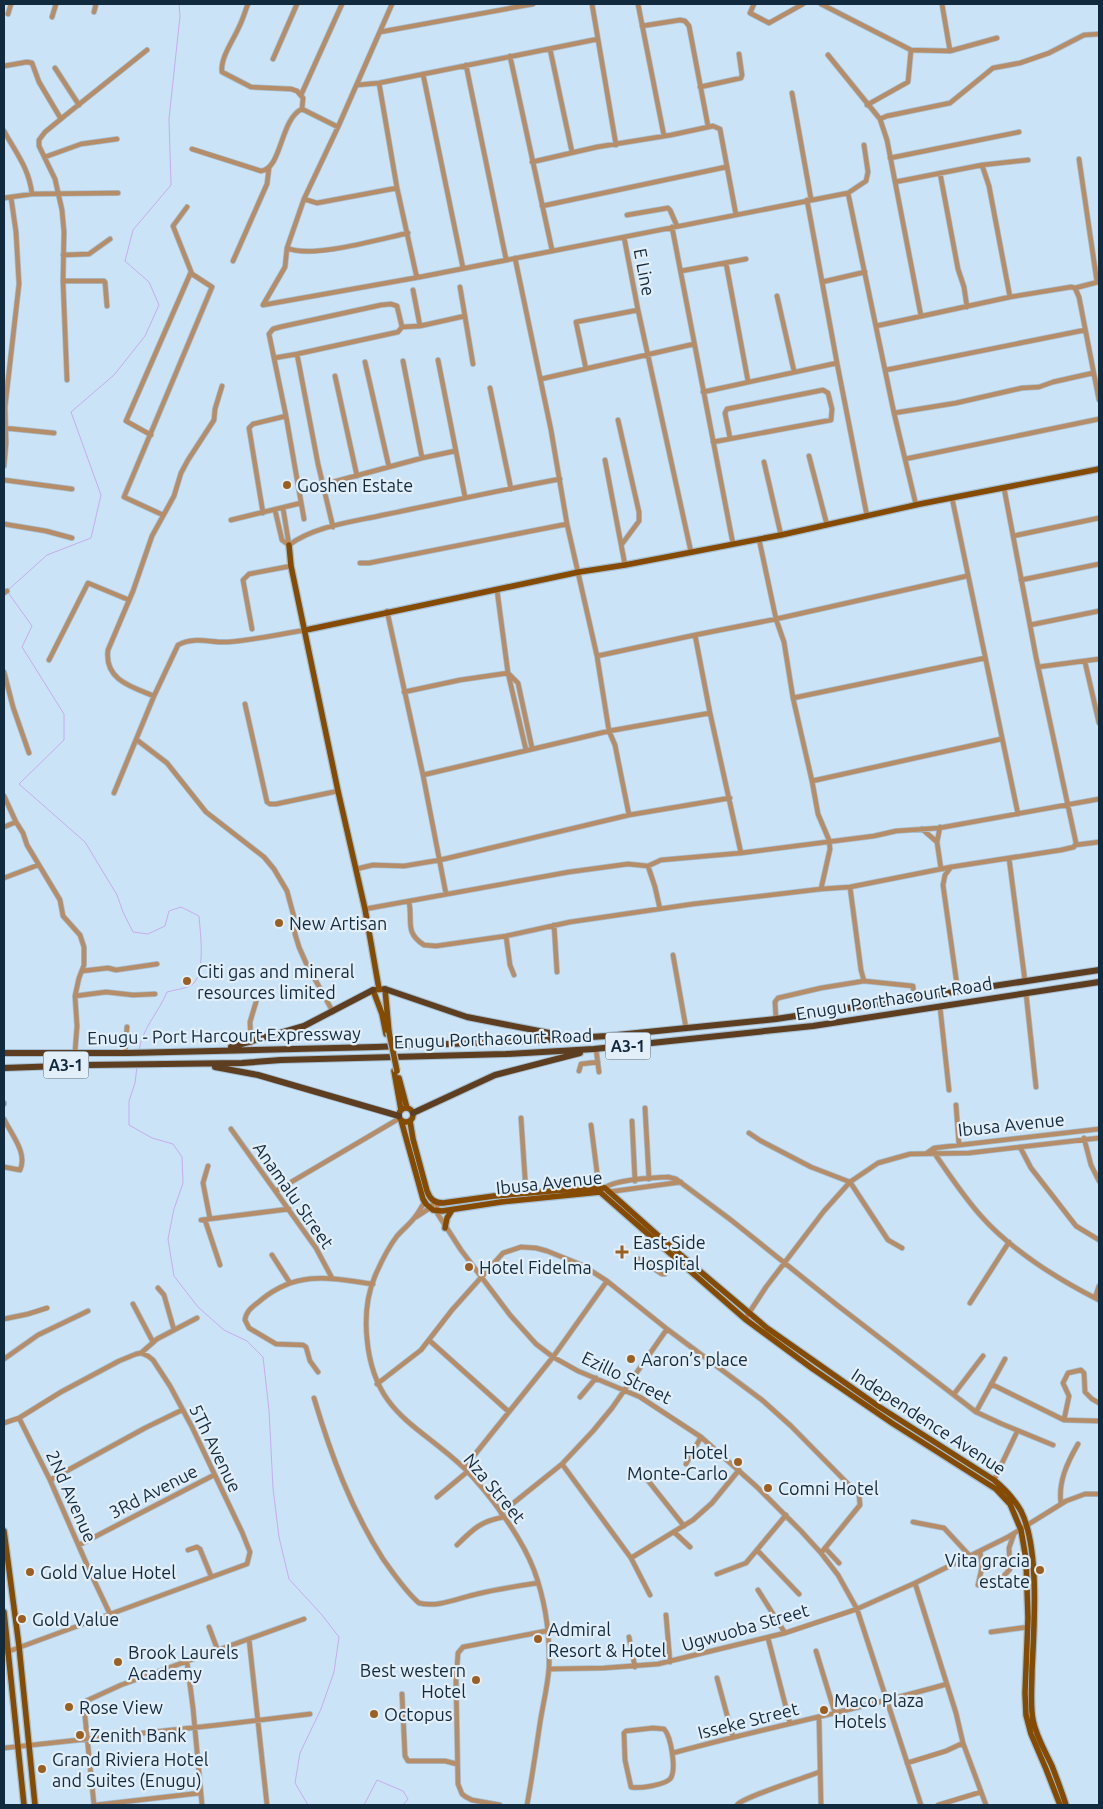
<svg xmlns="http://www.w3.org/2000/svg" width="1103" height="1809" font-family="Ubuntu,sans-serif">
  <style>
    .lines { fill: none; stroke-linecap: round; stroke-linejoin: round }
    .stream { stroke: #c7acee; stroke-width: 1 }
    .minor-casing { stroke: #a6bed1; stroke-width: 6 }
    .major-casing { stroke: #a6bed1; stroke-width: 8 }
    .highway-casing { stroke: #a6bed1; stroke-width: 8 }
    .minor { stroke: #b68d69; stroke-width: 4.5 }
    .major { stroke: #844b01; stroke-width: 5.5 }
    .highway { stroke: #5e3e20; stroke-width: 6 }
    .major-bridge-casing { stroke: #a6bed1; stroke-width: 8; stroke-linecap: butt }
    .major-bridge { stroke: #844b01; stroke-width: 5.5 }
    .poi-dot { fill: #9b6021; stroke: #e2eef8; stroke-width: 2 }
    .labels { text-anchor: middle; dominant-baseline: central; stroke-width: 4.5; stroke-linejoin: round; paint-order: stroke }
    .shield { fill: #e2eef8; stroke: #506575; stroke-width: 1 }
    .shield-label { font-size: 16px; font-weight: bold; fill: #122a3d }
    .street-label { font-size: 18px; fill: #122a3d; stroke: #e2eef8 }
    .poi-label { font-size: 18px; fill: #122a3d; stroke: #e2eef8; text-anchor: start }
  </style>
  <rect width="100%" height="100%" fill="#cbe3f6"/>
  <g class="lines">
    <path class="stream" d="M139 1051C141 1030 159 1012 167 992 174 990 183 989 190 986 207 978 200 931 199 916L181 907 169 911 165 926 148 934 133 932 123 912 117 895 85 842 19 784 64 740V714L22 647 32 626 7 591 47 555 91 538 101 495 71 412 114 375 145 336 159 305 149 282 125 261 133 230 171 185 169 119 180 16 179 4
      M137 1067 135 1083 129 1101V1125L152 1138 173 1144 182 1157 183 1183 174 1209 168 1239 174 1276 198 1307 224 1330 247 1341 263 1357 269 1410 273 1488 279 1537 289 1579 322 1615 339 1637 334 1672 321 1709 300 1753 295 1783 308 1805
      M364 1805 377 1780 403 1791 408 1799 403 1805"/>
    <defs>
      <path id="minor" d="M248 4C245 11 243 19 239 27 234 39 220 58 222 72L251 87 291 89 297 91 303 98 302 109 338 127
        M392 4 338 127 304 199 287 248 285 267 263 305 420 277 848 193 866 181 868 172 864 145
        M592 4 616 145
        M638 4 664 136
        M754 4 750 13 769 23 803 4
        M821 4 911 50 950 51 997 38
        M942 4 950 51
        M94 12 96 4
        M8 14 11 4
        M52 17 56 4
        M642 26 680 20 685 21 689 26 708 126
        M380 32 533 4
        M550 49 572 152
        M828 55 880 119 887 140 921 316
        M510 56 552 250
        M273 59 297 4
        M466 65 506 259
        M4 66 27 62 32 63 39 82 61 119
        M55 68 79 105
        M423 74 463 268
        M379 83 397 188 416 274 418 277
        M357 85 379 83 598 39
        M700 87 741 78 742 75 739 54
        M792 93 811 199
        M301 95 342 4
        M867 105 908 82 911 50
        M880 119 887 116 950 103 993 68 1020 63 1049 53 1084 35 1099 34
        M4 131C16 153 29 168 32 194
        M192 149 261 171C282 169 280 119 302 109
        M45 157 81 144 117 139
        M890 158 1019 132
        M1079 159 1097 282
        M532 162 597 147 671 135 713 126 720 129 736 215
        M982 165 989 186 1010 297
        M940 173 958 269 964 287 967 307
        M895 182 982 165 1028 160
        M848 193 894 413 916 505
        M4 198 32 194 118 193
        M304 199 317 203 397 188
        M807 200 837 363 867 516
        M542 206 726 167
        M627 215 668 208 670 210 677 226
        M672 227 733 544
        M287 248C311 259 380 239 408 233
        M63 255 89 254 110 239
        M515 258 551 430 567 524 597 656 609 731 615 745 629 815
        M233 261 267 184 269 168
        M726 263 748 381
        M681 271 746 259
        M63 281H104L105 282 107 306
        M822 282 865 272
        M460 287 473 364
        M1075 288 1098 282
        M413 290 420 326
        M777 296 794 371
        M638 310 691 552
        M876 326 1010 297 1071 287 1075 288 1079 297 1099 400
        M402 327 420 326 465 316
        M297 354 318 464 333 527
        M274 358 297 354 398 332 402 327 397 306 391 304 381 305 280 327 273 329 269 334 286 416 304 519
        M438 360 465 497
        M403 361 422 458
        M365 362 389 467
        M586 369 576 322 638 310 624 237
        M886 370 1085 330
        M335 376 357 476
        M541 379 694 344
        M67 380 63 281 64 232 62 210 55 179 39 146V140L45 132 67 114 147 50
        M490 388 511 489
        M703 392 837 363
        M894 413 956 403 1022 388 1039 387 1053 382 1093 373
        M618 420 639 512V521L622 544
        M4 428 54 433
        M151 435 126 421 191 272
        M713 442 831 420 832 409 828 393 823 390 727 409 725 413 730 438
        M809 456 827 525
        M905 459 1099 419
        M605 460 625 565
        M764 462 781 535
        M4 466 6 443 5 407 19 284 16 232 11 197
        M4 480 72 489
        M322 485 422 458 455 451
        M952 498 1018 814
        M283 508 289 545
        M275 510 282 540 289 545
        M263 513 249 428 253 424 286 416
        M163 515 124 497 212 287 192 274 173 226 187 207
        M231 520 301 503
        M4 524 46 531 72 538
        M1013 536 1099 518
        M759 539 776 619 784 642 793 698 812 781 818 814 829 840 830 849 821 889
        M289 545C315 526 352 522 383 515 442 503 501 490 560 479
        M360 563H369L567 524
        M1021 580 1099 564
        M497 590 508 673 526 750
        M4 593 7 591
        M387 611 423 775 446 894
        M1030 625 1099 611
        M252 629 243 580 249 574 291 566
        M695 635 776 619 967 576
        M597 656 695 635 710 713 741 853
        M49 660 88 583 129 600
        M1085 662 1099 723
        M1038 667 1099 659
        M4 672 13 707 29 753
        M404 692 460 680 508 673 518 683 532 748
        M154 696C132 687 104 680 108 650L133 591 152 536 174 496 181 473 188 460 214 420 215 409 222 386
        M793 698 985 658
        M245 704 267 802 270 804H276L338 791
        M137 740 167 763 206 812 264 857 274 869 287 891 294 917 295 934 299 947 306 963 333 1012
        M423 775 609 731 710 713
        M812 781 1001 739
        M114 793 154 696 178 645C194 636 211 643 228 642 254 640 280 634 306 630
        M4 796 16 822 23 833 27 845 60 900 63 916 80 935 84 947V965L79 978 75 996 77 1026 75 1052
        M4 827 16 822
        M940 827 937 842 941 869
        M922 829 937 842
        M1075 845 1099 842
        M1009 858 1025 981
        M648 866 655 887 660 909
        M951 867 945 875 943 885 958 992
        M356 869 373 865 404 866 440 860 629 815 730 798
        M4 878 38 865
        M850 887 861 970 864 981 913 986 914 999
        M409 902C413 921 404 932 424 945L436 946 506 936 570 922 693 904 821 889 850 887 951 867 1061 850 1074 847 1076 843 1036 657 1004 488
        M365 909 569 872 628 864 648 866 661 860 741 853 874 836 896 831 939 828 1099 799
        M554 925 557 972
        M506 936 510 965 514 975
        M673 955 686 1028
        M82 971 108 968 116 970 157 964
        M1026 993 1036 1087
        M75 996 106 992 133 995 155 994
        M940 1007 949 1090
        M776 1019 775 1002 778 998 821 988 864 981
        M251 1043 250 1022 256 1002
        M596 1049 599 1072
        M125 1053 127 1027
        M579 1071 581 1064 598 1062
        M4 1104V1103
        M956 1105 959 1145
        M645 1108 649 1179
        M521 1118 526 1193
        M4 1119C11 1134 28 1153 20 1170L4 1167
        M632 1121 635 1181
        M591 1125 599 1188
        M231 1129 316 1248 332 1278
        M749 1133 761 1141 811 1167 850 1182 888 1240 902 1248
        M1084 1138 1091 1165 1099 1181
        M1020 1147 1031 1168 1076 1226 1099 1240
        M934 1148 935 1154C950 1176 964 1197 981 1216 1011 1250 1059 1280 1099 1300
        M927 1153 934 1148 1099 1129
        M208 1166 203 1183 210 1219
        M603 1189C614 1179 653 1178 668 1177L676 1179 731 1220 837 1305 976 1412 1002 1424 1053 1445
        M276 1191 400 1118
        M608 1192 681 1182
        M425 1201C422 1206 419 1212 415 1217 410 1224 403 1229 397 1236 388 1248 381 1262 375 1276 367 1295 365 1319 367 1339 374 1413 416 1423 463 1467 489 1493 521 1536 534 1570 545 1600 550 1635 549 1667 548 1685 543 1704 540 1723 536 1750 532 1778 527 1805
        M438 1203 436 1211 439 1216 461 1250 510 1315 536 1344 553 1357 578 1371 640 1397 701 1437 757 1487 801 1531 821 1553 838 1575 857 1609 921 1805
        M416 1217 430 1208 435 1202
        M201 1220 289 1209
        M205 1220 220 1265
        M272 1255 290 1283
        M639 1259 662 1274H665L676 1259
        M158 1288 164 1295 174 1330
        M1095 1298 1099 1286
        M970 1303 1009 1242
        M133 1304 153 1342
        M4 1319 28 1314 47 1308
        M745 1319 766 1287 824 1211 850 1182 878 1163 910 1154 969 1153 1099 1138
        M430 1341 509 1412
        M141 1353 157 1339 197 1318
        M4 1359 38 1335 88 1311
        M318 1372 310 1361 306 1347 303 1345 276 1344 249 1328 245 1320C246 1310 254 1306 261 1300 298 1270 330 1278 373 1284
        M377 1384 421 1350 452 1310 503 1253 521 1247 536 1248 547 1251 582 1265 607 1281 667 1329
        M991 1384 1064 1420 1099 1421
        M954 1394 983 1356
        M580 1397 596 1378
        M314 1398C331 1455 351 1509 383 1559 394 1574 405 1591 419 1603 437 1608 459 1598 477 1594 497 1589 518 1586 538 1583
        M976 1412 1005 1359
        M19 1418 50 1480 91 1574 110 1614
        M1064 1420 1069 1396 1063 1383 1068 1373 1081 1370 1084 1373 1085 1392 1092 1399 1099 1403
        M4 1423 19 1418 61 1392 119 1361 136 1354 141 1353 148 1356 153 1360 170 1386 192 1427 242 1532 250 1552 247 1564 4 1653
        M562 1464 631 1558 650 1595
        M686 1464 701 1437
        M464 1468 553 1357 607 1281
        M642 1473 684 1526
        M50 1480 145 1428 182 1410
        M994 1480 1016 1434
        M437 1497 467 1472
        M1061 1504C1058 1482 1067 1463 1078 1444
        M501 1513 562 1464 593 1431 612 1408 667 1329 762 1400 791 1426 859 1495 860 1505 821 1553
        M913 1522 944 1528 970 1556
        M674 1532 690 1547
        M79 1545 214 1475
        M457 1545C473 1529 481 1521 504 1517
        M825 1548 839 1563
        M188 1550 197 1547 200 1549 211 1576
        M757 1550 799 1594
        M631 1558 693 1520 712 1503 739 1470
        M717 1574 746 1563 786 1515
        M1003 1577 1010 1569 1009 1548 1014 1534
        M978 1585 982 1567 980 1551
        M758 1590 785 1633
        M666 1615 670 1662
        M209 1627 218 1651
        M991 1632 1028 1627
        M629 1637 635 1667
        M768 1638 790 1723
        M249 1639 267 1805
        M816 1651 835 1713
        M187 1662 193 1708 202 1805
        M549 1669 604 1668 658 1664 785 1633 857 1609 915 1583 1008 1537 1066 1501 1085 1494H1099
        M717 1678 733 1737
        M402 1694 405 1756 408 1761H445L457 1764
        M819 1717 821 1805
        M653 1728 664 1729C671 1736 677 1771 670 1779 664 1785 639 1789 631 1787L625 1760 624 1733 626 1731Z
        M963 1743 986 1805
        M4 1748 218 1725 310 1714
        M673 1753C764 1728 856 1710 947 1684
        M907 1763 946 1751 963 1743 956 1713 915 1583
        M94 1805 84 1707 86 1701 121 1685 304 1619
        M96 1805 200 1793
        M500 1805 472 1800 466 1797 462 1794 458 1784 456 1681 458 1653 463 1647 546 1631
        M737 1805C743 1797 805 1778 819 1772
        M938 1805 981 1792"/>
      <path id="major" d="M289 545 291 566 338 791 365 909 379 989
        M306 630 579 572 625 565 781 535 920 504 1099 469
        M386 1034 382 1014 373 990 385 989 389 1032
        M394 1071 401 1110
        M399 1078 407 1108
        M399 1115a7 7 0 1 1 14 0a7 7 0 1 1-14 0Z
        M401 1120 423 1199 426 1204 433 1210 442 1211 501 1202 600 1192 745 1319 813 1369 892 1423 996 1489 1010 1504 1021 1530 1026 1559 1028 1618 1025 1693 1026 1715 1031 1734 1046 1769 1060 1805
        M410 1121 413 1139 427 1191C430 1199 434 1203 443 1203L494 1196 599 1187 605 1188 662 1239 767 1328 878 1406 994 1480C1005 1489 1014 1499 1021 1511 1040 1549 1034 1628 1032 1670 1032 1687 1030 1704 1033 1720 1036 1736 1045 1751 1052 1766 1057 1779 1062 1792 1066 1805
        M445 1228 447 1218 452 1210
        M4 1531 19 1646 35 1805
        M4 1612 24 1805"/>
      <path id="highway" d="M385 989 467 1017 565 1036
        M231 1047 304 1026 373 990
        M4 1053H128L376 1047 524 1041 607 1036 776 1019 1099 970
        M215 1067 258 1075 399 1116
        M4 1068 89 1065 242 1063 281 1060 506 1054 594 1049 813 1026 1099 982
        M413 1113 495 1075 580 1053"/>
    </defs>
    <use href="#minor" class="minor-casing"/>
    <use href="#major" class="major-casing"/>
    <use href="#highway" class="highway-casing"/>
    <use href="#minor" class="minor"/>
    <use href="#major" class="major"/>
    <use href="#highway" class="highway"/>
    <defs>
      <path id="major-bridge" d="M389 1032 397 1071"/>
    </defs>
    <use href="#major-bridge" class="major-bridge-casing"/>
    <use href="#major-bridge" class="major-bridge"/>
  </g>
  <g class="poi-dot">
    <circle cx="287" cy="485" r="5"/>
    <circle cx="279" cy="923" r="5"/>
    <circle cx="187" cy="981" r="5"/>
    <path d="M619.5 1244.5h5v5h5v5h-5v5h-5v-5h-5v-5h5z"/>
    <circle cx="469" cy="1267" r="5"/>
    <circle cx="631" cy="1359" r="5"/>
    <circle cx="738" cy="1462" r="5"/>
    <circle cx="768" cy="1488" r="5"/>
    <circle cx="1040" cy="1570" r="5"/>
    <circle cx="30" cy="1572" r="5"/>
    <circle cx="22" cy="1619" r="5"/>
    <circle cx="538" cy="1639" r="5"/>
    <circle cx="118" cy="1662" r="5"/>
    <circle cx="476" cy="1680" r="5"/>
    <circle cx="69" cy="1707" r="5"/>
    <circle cx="824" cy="1710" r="5"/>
    <circle cx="374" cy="1714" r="5"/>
    <circle cx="80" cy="1735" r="5"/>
    <circle cx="42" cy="1769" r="5"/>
  </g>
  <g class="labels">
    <g class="shield">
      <rect x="605.5" y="1032.5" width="45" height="27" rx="4"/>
      <rect x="43.5" y="1051.5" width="45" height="27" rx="4"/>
    </g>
    <g class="shield-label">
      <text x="628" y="1046">A3-1</text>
      <text x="66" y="1065">A3-1</text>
    </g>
    <g class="street-label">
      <text transform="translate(645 272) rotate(79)">E Line</text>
      <text transform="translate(894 998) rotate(-9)">Enugu Porthacourt Road</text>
      <text transform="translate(224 1035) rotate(-1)">Enugu - Port Harcourt Expressway</text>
      <text transform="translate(493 1038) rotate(-2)">Enugu Porthacourt Road</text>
      <text transform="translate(1011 1124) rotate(-6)">Ibusa Avenue</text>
      <text transform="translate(549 1182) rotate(-6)">Ibusa Avenue</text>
      <text transform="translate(294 1195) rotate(55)">Anamalu Street</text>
      <text transform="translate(627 1377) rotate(26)">Ezillo Street</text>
      <text transform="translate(929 1421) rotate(33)">Independence Avenue</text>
      <text transform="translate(216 1448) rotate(64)">5Th Avenue</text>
      <text transform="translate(495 1488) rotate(50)">Nza Street</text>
      <text transform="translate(153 1491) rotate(-27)">3Rd Avenue</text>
      <text transform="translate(72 1496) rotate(66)">2Nd Avenue</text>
      <text transform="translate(745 1627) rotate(-16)">Ugwuoba Street</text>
      <text transform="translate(748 1720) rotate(-14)">Isseke Street</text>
    </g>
    <g class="poi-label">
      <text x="297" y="485">Goshen Estate</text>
      <text x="289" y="923">New Artisan</text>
      <text x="197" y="971">Citi gas and mineral<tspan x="197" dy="21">resources limited</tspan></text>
      <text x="633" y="1242">East Side<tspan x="633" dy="21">Hospital</tspan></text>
      <text x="479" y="1267">Hotel Fidelma</text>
      <text x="641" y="1359">Aaron’s place</text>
      <text x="728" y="1452" text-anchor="end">Hotel<tspan x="728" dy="21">Monte-Carlo</tspan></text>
      <text x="778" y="1488">Comni Hotel</text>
      <text x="1030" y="1560" text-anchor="end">Vita gracia<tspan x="1030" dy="21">estate</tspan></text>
      <text x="40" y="1572">Gold Value Hotel</text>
      <text x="32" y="1619">Gold Value</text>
      <text x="548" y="1629">Admiral<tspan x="548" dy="21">Resort &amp; Hotel</tspan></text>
      <text x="128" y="1652">Brook Laurels<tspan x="128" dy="21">Academy</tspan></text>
      <text x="466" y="1670" text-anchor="end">Best western<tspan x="466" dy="21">Hotel</tspan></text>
      <text x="834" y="1700">Maco Plaza<tspan x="834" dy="21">Hotels</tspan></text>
      <text x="79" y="1707">Rose View</text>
      <text x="384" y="1714">Octopus</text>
      <text x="90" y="1735">Zenith Bank</text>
      <text x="52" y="1759">Grand Riviera Hotel<tspan x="52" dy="21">and Suites (Enugu)</tspan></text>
    </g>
  </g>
  <rect width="1103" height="1809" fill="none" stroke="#122a3d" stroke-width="10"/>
</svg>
